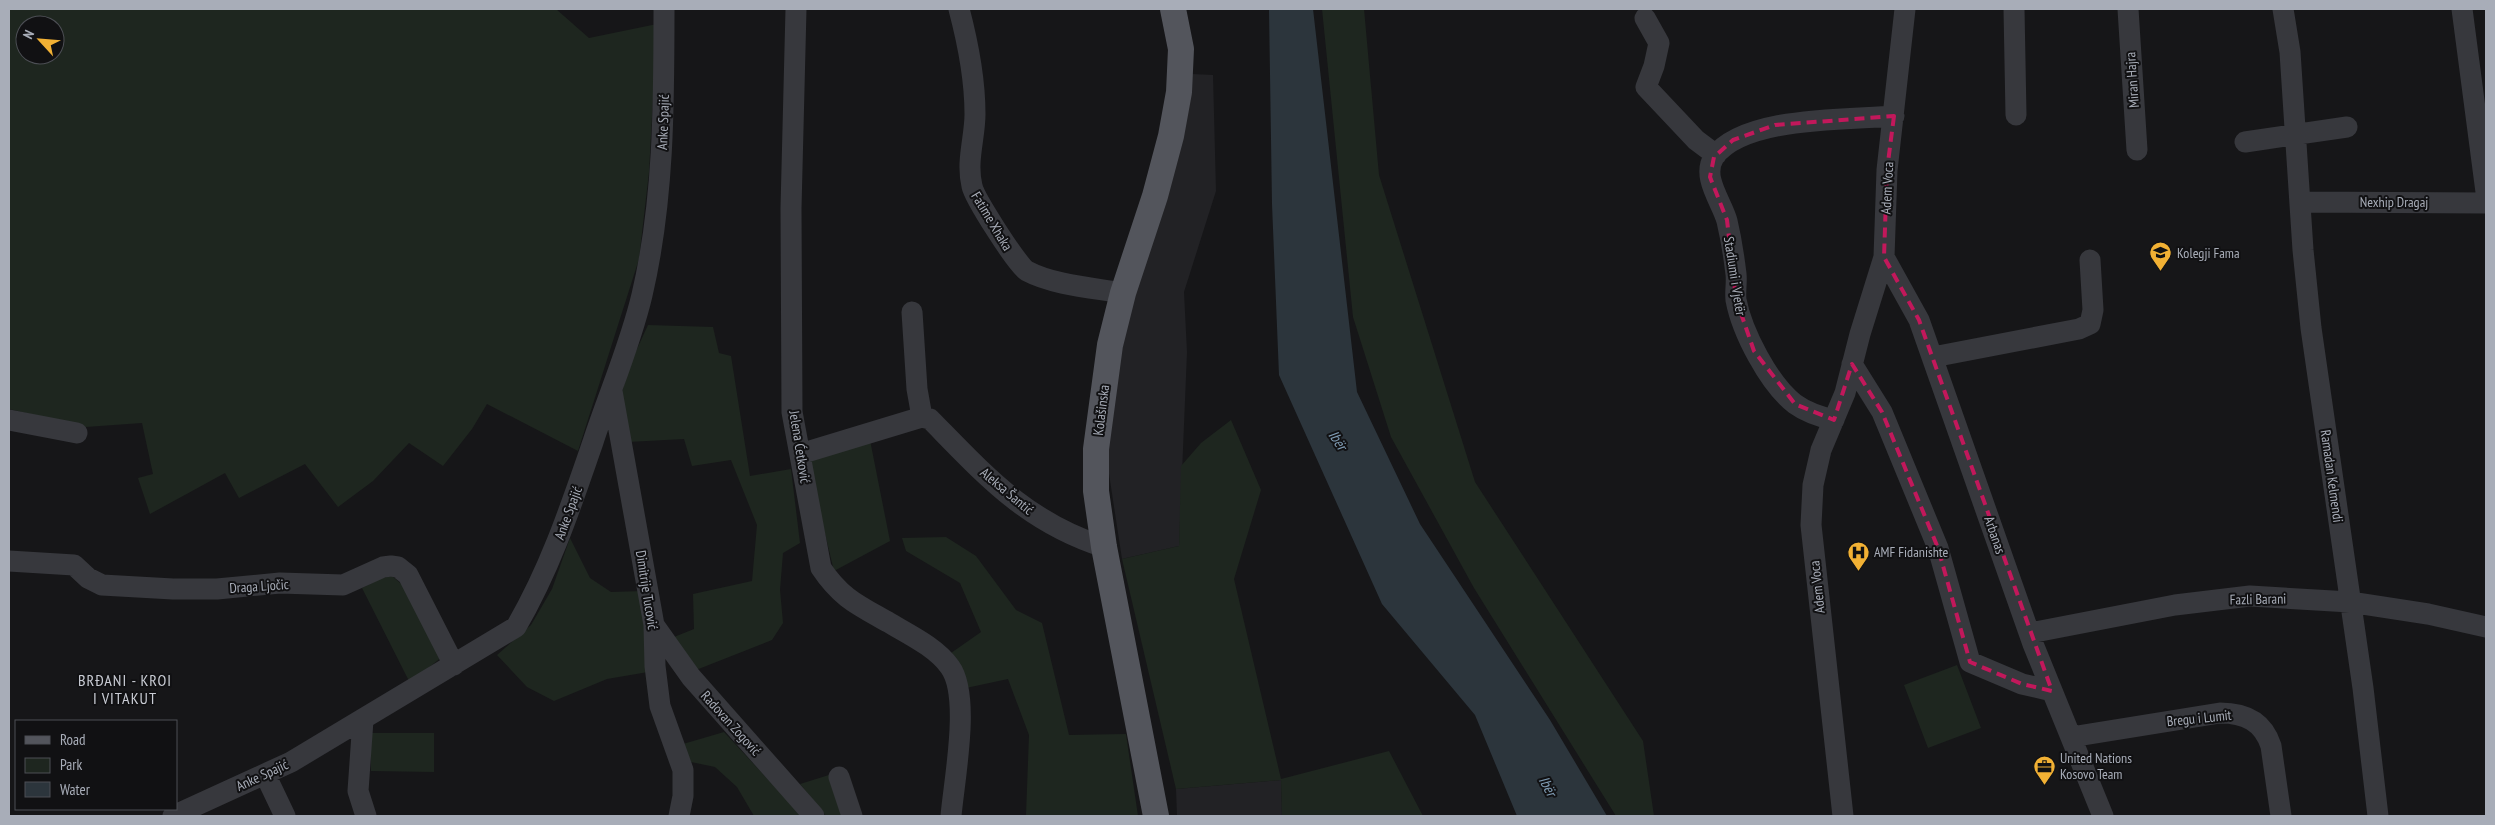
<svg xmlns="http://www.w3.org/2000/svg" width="2495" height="825" font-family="'PT Sans Narrow',sans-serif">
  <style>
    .built { fill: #222225 }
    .green { fill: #1e261f; fill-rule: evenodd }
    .water { fill: #2c353c }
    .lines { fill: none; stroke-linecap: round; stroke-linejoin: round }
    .minor { stroke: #37383d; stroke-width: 21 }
    .major { stroke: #53555c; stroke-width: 26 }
    .marked { fill: none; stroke: #c2185b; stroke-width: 4; stroke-dasharray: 10 6; stroke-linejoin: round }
    .labels { text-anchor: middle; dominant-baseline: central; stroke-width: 4; stroke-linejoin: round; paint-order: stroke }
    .street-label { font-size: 14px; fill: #a8adb8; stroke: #111113 }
    .poi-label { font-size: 14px; fill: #a8adb8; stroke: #111113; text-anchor: start }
    .water-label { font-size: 15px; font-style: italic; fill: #7f9bb3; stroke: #111113 }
    .quarter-label { font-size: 16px; letter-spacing: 1px; fill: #c9ccd4; stroke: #111113 }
  </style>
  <rect width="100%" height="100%" fill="#161618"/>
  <path class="built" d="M1192 74 1213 75 1216 191 1184 292 1187 352 1179 546 1122 559 1104 441 1127 324Z
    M1281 780 1282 816H1177L1176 789Z"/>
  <path class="green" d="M9 9H556L589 38 657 24 649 172 639 259 578 451 487 404 472 429 443 466 409 443 373 481 338 507 305 464 239 498 225 473 150 514 138 478 153 474 142 423 86 427 9 409ZM25 25H55V55H25Z
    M1322 9H1364L1379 175 1475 482 1643 741 1654 816H1616L1474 588 1391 437 1353 317Z
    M648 325 713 327 719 353 731 356 750 476 791 469 800 543 783 553 780 590 783 623 772 640 696 670 674 637 694 629 693 594 752 581 757 525 731 460 692 466 684 439 628 442 621 395 631 362Z
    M1231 420 1261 490 1234 579 1281 779 1389 751 1423 816H1282L1281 780 1176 789 1122 559 1179 546 1181 466 1201 443Z
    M870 440 890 541 834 571 807 459Z
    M946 537 976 556 1016 610 1042 623 1069 735 1126 734 1138 816H1018L1026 815 1029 735 1008 679 966 688 951 653 981 632 960 583 906 551 902 538Z
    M570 538 590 578 611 592 643 591 648 672 607 679 554 701 527 687 497 655 531 625 552 589Z
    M392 576 406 588 443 656 410 683 362 588 381 578Z
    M1957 665 1981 728 1928 748 1904 685Z
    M724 732 802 816H754L737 787 715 767 691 762 683 744Z
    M371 733H434V772L371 771Z
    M829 775 842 816H826L800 784Z"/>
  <path class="water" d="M1269 9H1313L1357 392 1420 524 1550 720 1607 816H1517L1475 715 1382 604 1279 375 1272 204Z"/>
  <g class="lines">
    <path class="minor" d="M796 9 791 208 792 412 821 568C841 598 858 605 888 622 908 634 936 647 950 667 971 696 954 780 951 816
      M959 9C968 43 975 79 975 114 975 138 966 161 972 186 974 197 1017 265 1027 271 1053 285 1094 288 1123 293
      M2014 9 2016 115
      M2128 9 2137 150
      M2283 9 2290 52 2303 250 2311 328 2363 688 2378 816
      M2462 9 2486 192
      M1645 18 1659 43 1654 66 1646 87 1696 140 1716 155
      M2245 142 2347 127
      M2301 202 2486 203
      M1884 257 1919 320 2033 644 2103 816
      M912 312 917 389 922 417
      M1933 357 2079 329 2090 324 2093 310 2090 260
      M1852 364 1882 412 1938 548 1970 662 2022 684 2052 691
      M612 391 654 625 655 666 660 706 683 770V796L679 816
      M9 420 77 433
      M1834 420C1821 417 1806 412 1795 404 1769 384 1742 332 1736 300 1735 291 1737 283 1736 274 1734 257 1731 238 1727 221 1722 202 1701 177 1714 157 1743 116 1848 120 1894 116
      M800 454 922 417 930 419C985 475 1026 522 1104 547
      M9 561 74 565 88 578 102 585 173 589H217L280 583 343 585 383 567 391 566 398 567 408 575 454 665
      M654 625 691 677 814 816
      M2030 633 2175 605 2250 596 2350 602 2428 614 2486 627
      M363 720 358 791 366 816
      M2071 737 2220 713C2245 713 2263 721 2271 746L2281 816
      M265 774 285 816
      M839 777 852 816
      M173 816 291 762 516 627C550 569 571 506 593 442 609 393 630 346 642 295 664 201 664 105 664 9
      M1843 816 1811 525 1813 485 1821 450 1845 393 1860 334 1884 257 1887 170 1905 9"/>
    <path class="major" d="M1156 816 1104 547 1096 491V449L1110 345 1123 293 1155 196 1171 136 1179 92 1181 49 1173 9"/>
  </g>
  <path class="marked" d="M1894 116 1887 170 1884 257 1919 320 2052 691 2022 684 1970 662 1938 548 1882 412 1852 364 1834 420 1795 404 1754 351 1736 299 1727 220 1710 177 1714 157 1733 140 1775 125Z"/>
  <defs>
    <symbol id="university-pin" viewBox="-11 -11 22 30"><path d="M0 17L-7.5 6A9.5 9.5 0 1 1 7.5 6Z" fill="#f2b134" stroke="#111113"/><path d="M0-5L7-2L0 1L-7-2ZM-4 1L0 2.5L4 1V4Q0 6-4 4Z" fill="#111"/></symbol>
    <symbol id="hospital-pin" viewBox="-11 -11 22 30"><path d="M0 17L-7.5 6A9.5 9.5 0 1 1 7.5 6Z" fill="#f2b134" stroke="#111113"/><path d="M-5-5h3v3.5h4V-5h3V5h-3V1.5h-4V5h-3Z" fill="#111"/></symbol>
    <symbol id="office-pin" viewBox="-11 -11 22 30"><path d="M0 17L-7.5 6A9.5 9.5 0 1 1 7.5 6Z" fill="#f2b134" stroke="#111113"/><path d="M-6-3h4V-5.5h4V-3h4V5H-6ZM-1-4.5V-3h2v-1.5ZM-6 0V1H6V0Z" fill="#111"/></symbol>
  </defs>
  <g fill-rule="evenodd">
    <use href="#university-pin" x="2148" y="240" width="25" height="34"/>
    <use href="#hospital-pin" x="1846" y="540" width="25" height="34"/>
    <use href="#office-pin" x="2032" y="754" width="25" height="34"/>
  </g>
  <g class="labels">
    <g class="street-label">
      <text transform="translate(2132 80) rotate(-94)">Miran Hajra</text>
      <text transform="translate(663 122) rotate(-88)">Anke Spajić</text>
      <text transform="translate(1887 188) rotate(-87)">Adem Voca</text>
      <text x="2394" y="202">Nexhip Dragaj</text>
      <text transform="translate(992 221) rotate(59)">Fatime Xhaka</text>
      <text transform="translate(1735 276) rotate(81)">Stadiumi i Vjetër</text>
      <text transform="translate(1101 410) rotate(-83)">Kolašinska</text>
      <text transform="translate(800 447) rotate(81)">Jelena Ćetković</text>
      <text transform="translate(2332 476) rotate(82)">Ramadan Kelmendi</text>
      <text transform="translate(1007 491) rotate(40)">Aleksa Šantić</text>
      <text transform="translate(568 513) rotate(-70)">Anke Spajić</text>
      <text transform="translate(1995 535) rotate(71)">Arbanas</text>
      <text transform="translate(259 586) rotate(-4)">Draga Ljočic</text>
      <text transform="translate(1817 587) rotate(-96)">Adem Voca</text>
      <text transform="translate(647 590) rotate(81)">Dimitrije Tucović</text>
      <text transform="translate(2258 599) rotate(-1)">Fazli Barani</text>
      <text transform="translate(2199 718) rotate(-6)">Bregu i Lumit</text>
      <text transform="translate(731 723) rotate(48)">Radovan Zogović</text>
      <text transform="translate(262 775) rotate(-25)">Anke Spajić</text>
    </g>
    <g class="poi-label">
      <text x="2177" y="253">Kolegji Fama</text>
      <text x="1874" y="552">AMF Fidanishte</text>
      <text x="2060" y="758">United Nations<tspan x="2060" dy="16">Kosovo Team</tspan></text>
    </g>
    <g class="water-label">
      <text transform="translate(1338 440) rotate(56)">Ibër</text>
      <text transform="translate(1548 786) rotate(61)">Ibër</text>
    </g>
    <g class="quarter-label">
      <text x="125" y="680">BRĐANI - KROI<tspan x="125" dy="18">I VITAKUT</tspan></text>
    </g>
  </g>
  <rect width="2495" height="825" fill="none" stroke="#a8adb8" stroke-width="20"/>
  <rect x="15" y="720" width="162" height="90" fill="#111113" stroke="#4d4f55"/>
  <rect x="25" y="736" width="25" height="8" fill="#53555c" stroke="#4d4f55"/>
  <text x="60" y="745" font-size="15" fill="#a8adb8">Road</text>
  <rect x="25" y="758" width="25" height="15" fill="#1e261f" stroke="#4d4f55"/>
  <text x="60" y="770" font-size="15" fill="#a8adb8">Park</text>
  <rect x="25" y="782" width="25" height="15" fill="#2c353c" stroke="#4d4f55"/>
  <text x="60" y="795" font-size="15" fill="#a8adb8">Water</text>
  <g transform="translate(40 40) rotate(296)"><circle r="24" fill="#111113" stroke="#4d4f55"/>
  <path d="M0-4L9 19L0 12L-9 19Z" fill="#f2b134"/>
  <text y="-8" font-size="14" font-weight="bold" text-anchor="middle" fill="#a8adb8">N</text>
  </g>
</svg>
